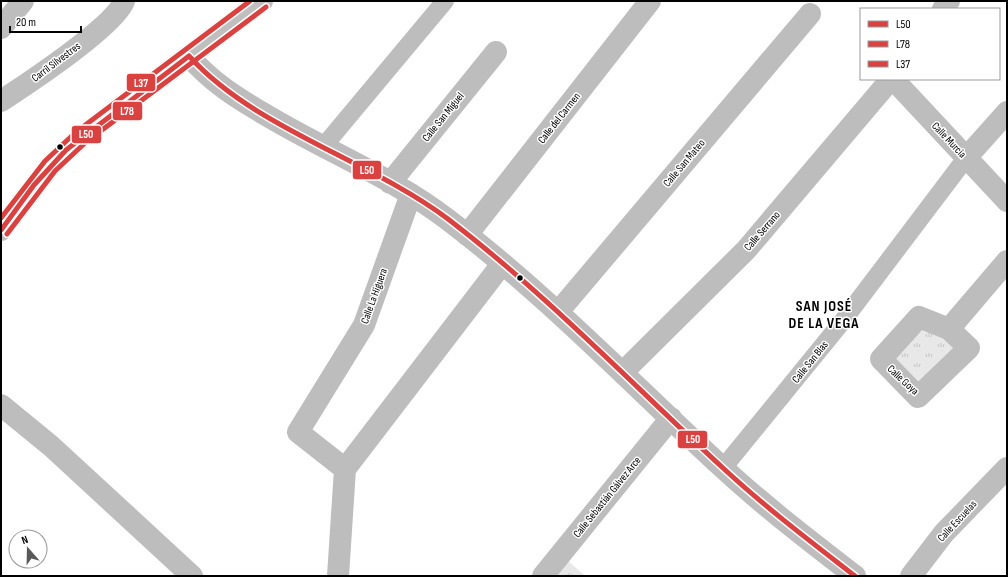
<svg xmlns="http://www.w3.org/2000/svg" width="1008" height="577" font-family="'Sofia Sans Condensed',sans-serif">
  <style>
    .grass { fill: url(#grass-tufts) }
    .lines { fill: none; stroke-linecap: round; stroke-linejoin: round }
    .pedestrian { stroke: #bdbdbd; stroke-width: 18 }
    .minor { stroke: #bdbdbd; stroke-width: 22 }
    .secondary { stroke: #bfbfbf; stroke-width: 22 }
    .bus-1-casing { stroke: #fff; stroke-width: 8 }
    .bus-2-casing { stroke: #fff; stroke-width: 8 }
    .bus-3-casing { stroke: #fff; stroke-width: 8 }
    .bus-1 { stroke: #da4241; stroke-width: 5 }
    .bus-2 { stroke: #da4241; stroke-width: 5 }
    .bus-3 { stroke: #da4240; stroke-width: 5 }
    .bus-dot { fill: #000; stroke: #fff; stroke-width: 1.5 }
    .labels { text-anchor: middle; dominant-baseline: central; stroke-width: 3; stroke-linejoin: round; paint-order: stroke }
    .street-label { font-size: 11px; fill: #000; stroke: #fff }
    .district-label { font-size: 15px; font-weight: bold; letter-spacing: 1px; fill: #000; stroke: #fff }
    .line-badge { stroke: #fff; stroke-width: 1.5 }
    .badge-label { font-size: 11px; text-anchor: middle; font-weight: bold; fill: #fff }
  </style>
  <defs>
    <pattern id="grass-tufts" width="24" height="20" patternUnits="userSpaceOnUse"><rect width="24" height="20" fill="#e8e8e8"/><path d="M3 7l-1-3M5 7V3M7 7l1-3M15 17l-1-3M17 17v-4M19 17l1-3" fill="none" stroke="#c5c5c5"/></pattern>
  </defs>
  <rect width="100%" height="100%" fill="#fff"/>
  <path class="grass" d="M931 322 960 348 918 389 894 366 895 356Z
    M565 558 585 576H552Z"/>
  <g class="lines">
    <path class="pedestrian" d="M323 147 445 1
      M723 468 842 322 966 158"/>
    <path class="minor" d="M943 9 949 1
      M1 28 23 1
      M189 56C211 82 237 98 266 115 326 151 392 177 447 219 546 294 632 384 723 468 764 506 810 541 855 576
      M893 79 1007 201
      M1 101C27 84 115 26 124 1
      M966 158 1007 112
      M390 183 496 52
      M467 235 650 1
      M558 312 810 14
      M919 317 949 329 969 348 918 397 881 359Z
      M949 329 1007 261
      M623 372 746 250 891 79
      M1 405 51 446 192 576
      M345 469 298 432 364 325 411 194
      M338 576 345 469 502 264
      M543 576 671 418
      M911 576 944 533 1007 468"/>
    <path class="secondary" d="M1 230 50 166 81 137 262 1"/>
    <defs>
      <path id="bus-1" d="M189 56C255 129 368 159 448 219 546 294 632 384 723 468 765 507 810 541 855 576
        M1 230 34 185 66 150 189 56"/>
      <path id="bus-2" d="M7 234 55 171 86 142 266 7"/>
      <path id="bus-3" d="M1 218 45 161 76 132 250 1"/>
    </defs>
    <use href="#bus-1" class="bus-1-casing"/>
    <use href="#bus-2" class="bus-2-casing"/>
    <use href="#bus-3" class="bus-3-casing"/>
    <use href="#bus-1" class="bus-1"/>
    <use href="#bus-2" class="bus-2"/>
    <use href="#bus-3" class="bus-3"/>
  </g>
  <g class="bus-dot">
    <circle cx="60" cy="147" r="3.5"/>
    <circle cx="520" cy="278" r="3.5"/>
  </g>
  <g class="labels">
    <g class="street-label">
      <text transform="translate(56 62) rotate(-37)">Carril Silvestres</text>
      <text transform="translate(443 117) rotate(-51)">Calle San Miguel</text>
      <text transform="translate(559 118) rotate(-52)">Calle del Carmen</text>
      <text transform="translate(949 140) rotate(47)">Calle Murcia</text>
      <text transform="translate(684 163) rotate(-50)">Calle San Mateo</text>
      <text transform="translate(762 231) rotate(-49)">Calle Serrano</text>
      <text transform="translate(374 296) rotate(-70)">Calle La Higuera</text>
      <text transform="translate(810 362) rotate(-51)">Calle San Blas</text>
      <text transform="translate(903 380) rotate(43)">Calle Goya</text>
      <text transform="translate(607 497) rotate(-51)">Calle Sebastián Gálvez Arce</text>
      <text transform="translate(957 521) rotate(-47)">Calle Escuelas</text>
    </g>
    <g class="district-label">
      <text x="824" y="306">SAN JOSÉ<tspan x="824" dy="17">DE LA VEGA</tspan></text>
    </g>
  </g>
  <g class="line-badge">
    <rect x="126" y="73" width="30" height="19" rx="4" fill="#da4240"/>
    <rect x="112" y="101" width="31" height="20" rx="4" fill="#da4241"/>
    <rect x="71" y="125" width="31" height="19" rx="4" fill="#da4241"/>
    <rect x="352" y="160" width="30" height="20" rx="4" fill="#da4241"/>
    <rect x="677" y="430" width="31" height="19" rx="4" fill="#da4241"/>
  </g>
  <g class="badge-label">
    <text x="141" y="87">L37</text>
    <text x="127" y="115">L78</text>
    <text x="86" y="138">L50</text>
    <text x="367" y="174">L50</text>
    <text x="693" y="443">L50</text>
  </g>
  <rect width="1008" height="577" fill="none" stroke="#000000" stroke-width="4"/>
  <rect x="860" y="8" width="140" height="72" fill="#ffffff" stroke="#999999"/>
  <rect x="868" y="21" width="20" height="6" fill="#da4241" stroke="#999999"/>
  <text x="896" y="28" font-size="12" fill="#000000">L50</text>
  <rect x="868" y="41" width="20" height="6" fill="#da4241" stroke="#999999"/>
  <text x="896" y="48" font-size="12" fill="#000000">L78</text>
  <rect x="868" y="61" width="20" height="6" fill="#da4240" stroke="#999999"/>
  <text x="896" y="68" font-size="12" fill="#000000">L37</text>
  <g transform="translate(28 549) rotate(340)"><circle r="19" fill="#ffffff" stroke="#999999"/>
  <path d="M0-3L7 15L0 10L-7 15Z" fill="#595959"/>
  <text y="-6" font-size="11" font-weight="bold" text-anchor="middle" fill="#000000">N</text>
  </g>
  <path d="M10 26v6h71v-6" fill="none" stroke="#000000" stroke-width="2"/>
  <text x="16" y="26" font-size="12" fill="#000000" stroke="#ffffff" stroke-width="3" paint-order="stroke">20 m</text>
</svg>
